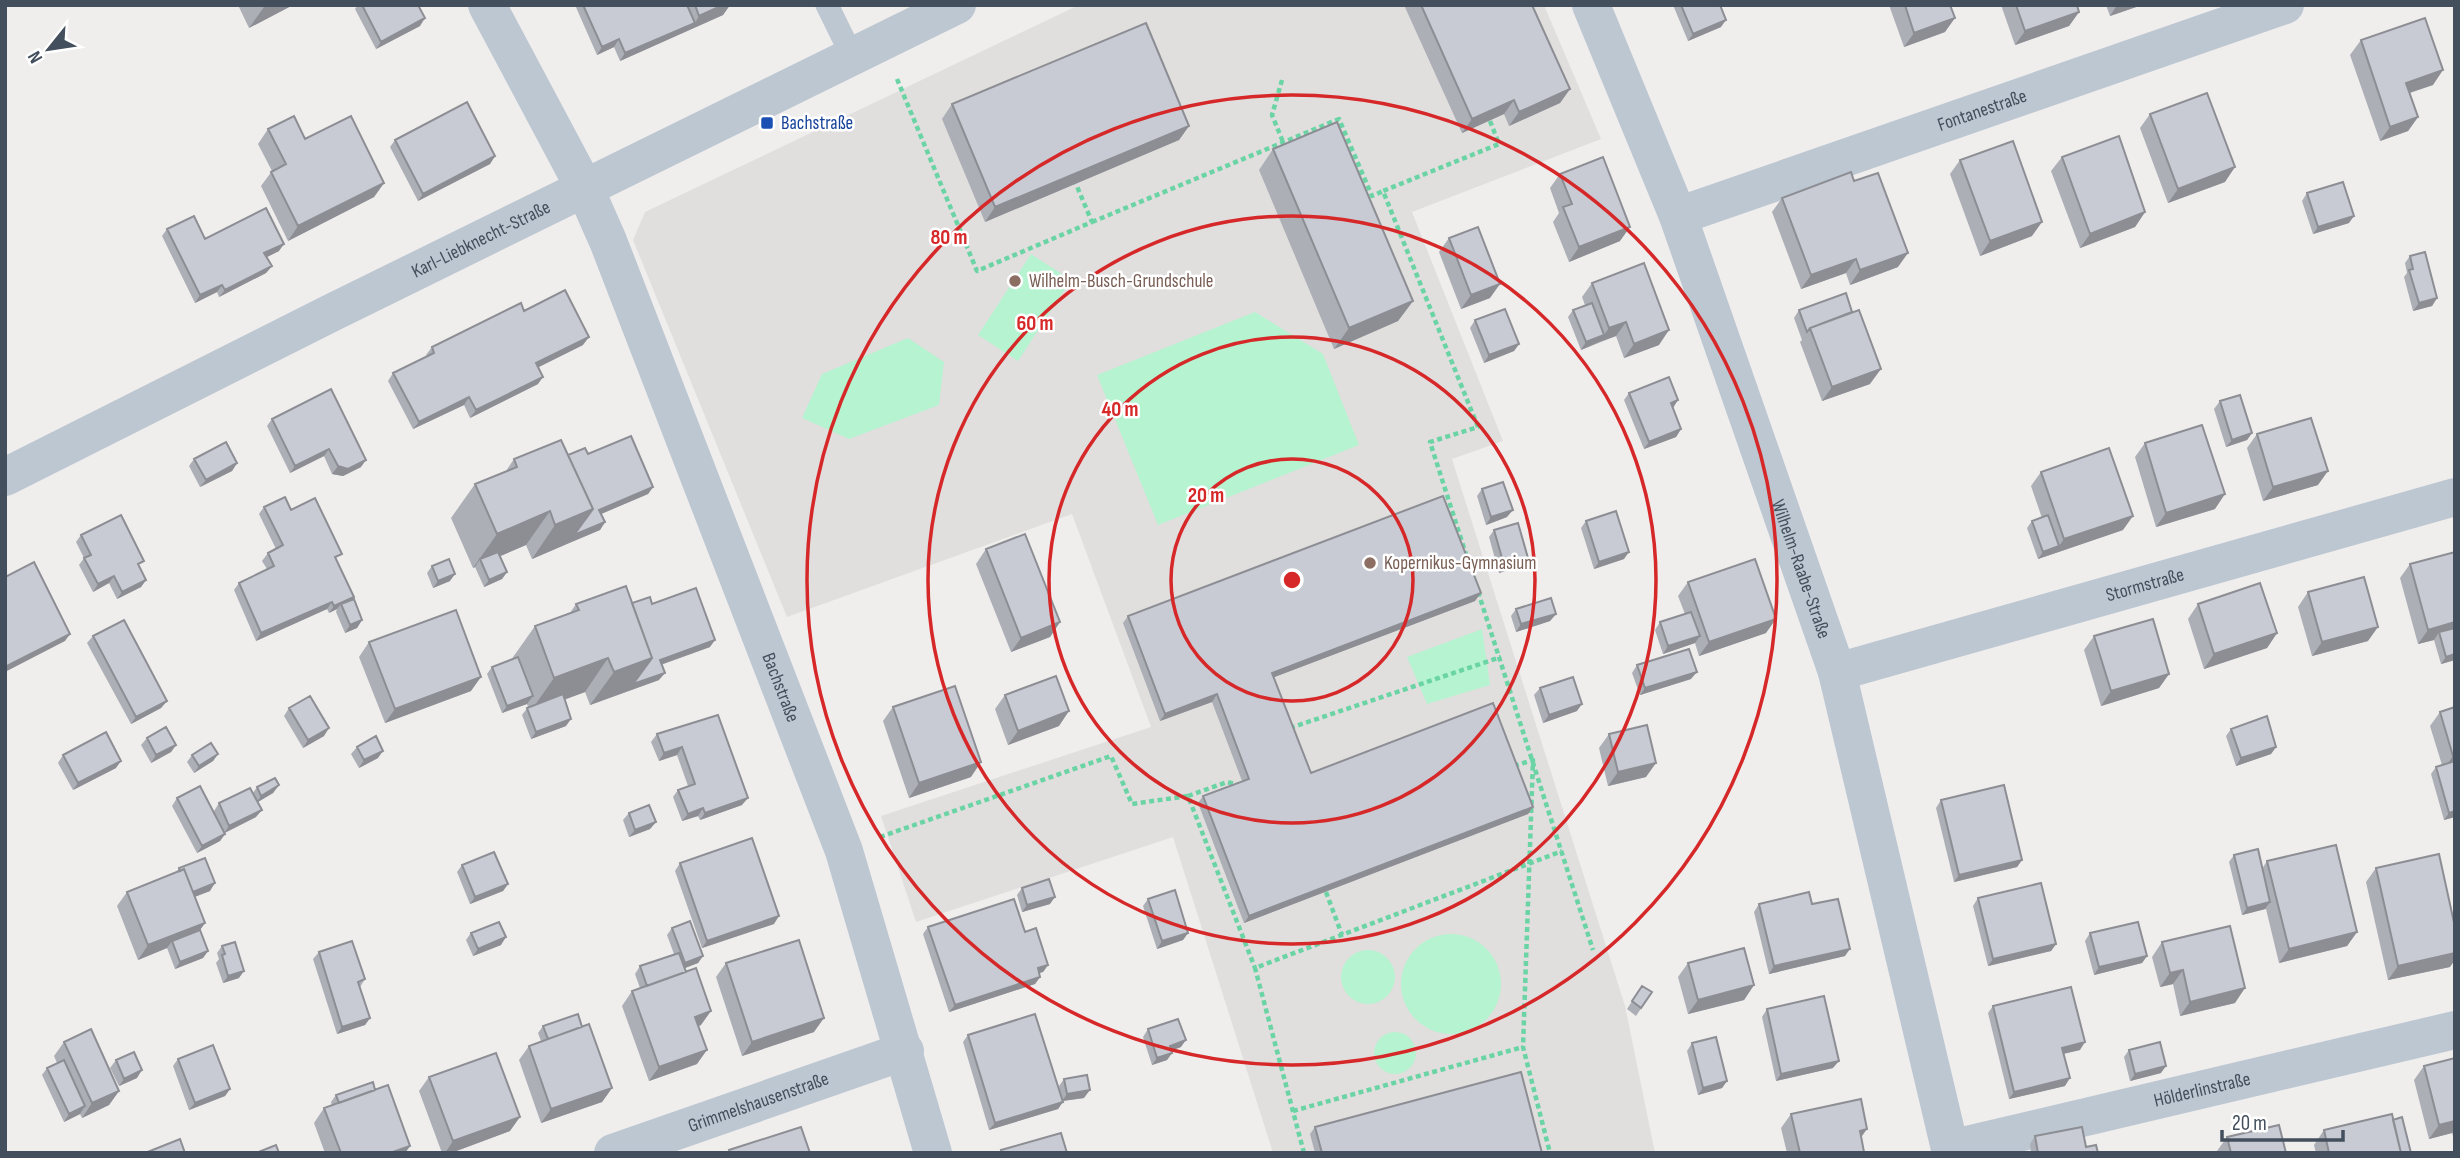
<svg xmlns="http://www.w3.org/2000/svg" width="2460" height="1158" font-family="'Sofia Sans Condensed',sans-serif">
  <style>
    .education { fill: #e1dede }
    .green { fill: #b6f3d0 }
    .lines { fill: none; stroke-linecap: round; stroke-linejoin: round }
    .path { stroke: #6ad4a5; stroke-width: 4.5; stroke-dasharray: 5 3.5; stroke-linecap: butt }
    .service { stroke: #bcc7d1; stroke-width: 23 }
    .minor { stroke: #bcc7d1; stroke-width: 38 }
    .wall { fill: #acafb6 }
    .shaded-wall { fill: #8c8e94 }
    .building { fill: #c8cbd4; stroke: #8c8e94; stroke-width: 2 }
    .ring { fill: none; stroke: #d62828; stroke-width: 3.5 }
    .transit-dot { fill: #1a4fb4; stroke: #fff; stroke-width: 2.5 }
    .education-dot { fill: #8d6e63; stroke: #fff; stroke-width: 2.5 }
    .labels { text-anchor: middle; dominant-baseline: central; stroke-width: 5; stroke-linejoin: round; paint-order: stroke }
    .street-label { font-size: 19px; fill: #434f5c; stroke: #fff }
    .transit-label { font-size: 19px; fill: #164399; stroke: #fff; text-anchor: start }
    .education-label { font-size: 19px; fill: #785e54; stroke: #fff; text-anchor: start }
    .centre { fill: #d62828; stroke: #fff; stroke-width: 3.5 }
    .ring-label { font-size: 21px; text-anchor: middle; font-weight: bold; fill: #d62828; stroke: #fff; stroke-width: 5; stroke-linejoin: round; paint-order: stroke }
  </style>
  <rect width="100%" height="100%" fill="#f0eded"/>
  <path class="education" d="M1079 5H1544L1601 139 1412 212 1503 441 1452 459 1625 1006 1655 1153H1273L1173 837 916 922 881 816 1151 727 1072 514 787 617 633 240 645 212Z"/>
  <path class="green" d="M1031 254 1071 280 1018 361 978 335Z
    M1255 312 1323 354 1359 445 1158 525 1097 375Z
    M908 338 944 362 939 405 849 439 802 418 822 374Z
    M1482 629 1490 685 1427 704 1407 657Z
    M1401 984a50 50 0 1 1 100 0a50 50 0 1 1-100 0Z
    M1341 977a27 27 0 1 1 54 0a27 27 0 1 1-54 0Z
    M1374 1053a21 21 0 1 1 42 0a21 21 0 1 1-42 0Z"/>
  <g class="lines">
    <path class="path" d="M897 79 977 271 1092 222 1076 184
      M1282 80 1272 115 1283 142
      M1490 121 1499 144 1383 191 1478 427 1430 442 1593 950
      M1092 222 1339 119 1372 196 1383 191
      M1290 728 1501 657
      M1514 766 1533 760 1523 1047 1550 1153
      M1188 796 1227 782 1240 785
      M880 837 1111 756 1132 804 1188 796 1255 968
      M1326 892 1342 935
      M1293 1111 1523 1047
      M1304 1153 1255 968 1562 851"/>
    <path class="service" d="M827 5 853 58"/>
    <g class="minor">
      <path id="s1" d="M487 5 585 189 608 241 844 851 933 1153"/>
      <path id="s2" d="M1591 5 1678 216 1837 672 1951 1153"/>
      <path id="s3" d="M1678 216 2285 5"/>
      <path id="s4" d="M5 477 331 313 957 5"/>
      <path id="s5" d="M1837 672 2455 497"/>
      <path id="s6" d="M1950 1149 2455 1030"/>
      <path id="s7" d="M613 1153 905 1051"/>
    </g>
  </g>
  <path class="wall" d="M238 5H293L249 28Z
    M358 5H418L420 26 376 49 355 9Z
    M575 5H730L723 15 620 61 614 47 597 55Z
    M1404 5H1532L1570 89 1560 103 1509 126 1504 114 1462 133Z
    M1673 5H1720L1721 27 1688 41Z
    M1889 5H1950L1945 32 1904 47Z
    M2001 5H2077L2079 12 2069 26 2015 45Z
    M2106 5H2142L2110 16Z
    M2361 40 2433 85 2410 93 2418 117 2408 131 2380 141 2350 55Z
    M952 104 1189 126 1179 140 985 222 942 119Z
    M2150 114 2225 182 2168 203 2140 128Z
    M268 129 305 139 384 183 374 197 288 241 261 186 272 171 258 144Z
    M395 140 495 156 490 164 418 201 390 147Z
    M1273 149 1413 301 1398 321 1334 349 1259 170Z
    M2062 157 2145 212 2135 227 2080 248 2051 171Z
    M1960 160 2032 236 1980 256 1950 174Z
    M1560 174 1620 241 1569 262 1553 222 1559 213 1550 188Z
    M1854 181 1898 267 1850 285 1846 273 1801 289 1772 212 1782 198Z
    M2307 193 2349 223 2313 234 2302 201Z
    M167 229 205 239 279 251 267 257 272 266 266 273 219 297 217 292 195 303 162 236Z
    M1449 238 1490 298 1461 309 1439 252Z
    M2410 256 2437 298 2432 306 2413 311 2404 277 2407 273 2405 263Z
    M1592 283 1659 345 1624 358 1616 336 1581 350 1568 317 1573 310 1585 305 1582 297Z
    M1799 310 1870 384 1822 401 1800 342 1802 340 1794 318Z
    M1475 320 1519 344 1514 351 1484 363 1470 328Z
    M583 345 538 367V384L470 418 464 405 413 429 388 381 393 373 427 356 426 355 432 347Z
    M1629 393 1672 408 1681 429 1676 437 1644 449 1624 400Z
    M2220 401 2252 433 2247 440 2226 447 2214 409Z
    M272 419 361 467 343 476 332 474 324 456 290 473 267 426Z
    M2257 434 2318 485 2263 501 2247 448Z
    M2145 443 2215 509 2156 527 2135 457Z
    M588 454 653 487 648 494 601 514 605 522 600 530 532 559 526 545 500 556 507 572 502 579 484 587 475 567 473 568 451 518 475 484 506 471 514 459Z
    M194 459 237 463 232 471 200 487 189 466Z
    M2041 472 2123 530 2038 559 2027 528 2032 521 2042 518 2031 486Z
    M1482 489 1507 517 1486 525 1477 496Z
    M264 507 291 510 337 561 362 620 357 628 345 633 336 612 337 609 329 613 327 609 256 641 234 590 239 583 267 569 262 561 268 553 276 549 259 514Z
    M1586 521 1624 559 1594 569 1581 528Z
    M1494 530 1523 566 1499 573 1489 537Z
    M81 535 139 568 146 580 141 587 117 599 109 583 93 592 79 565 84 558 76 542Z
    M986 549 1060 622 1050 637 1011 652 976 564Z
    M2410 564 2455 660 2441 664 2434 640 2418 644 2400 578Z
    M432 566 450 581 433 588 427 573Z
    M1688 582 1766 633 1699 656 1695 643 1663 654 1655 630 1660 622 1685 614 1678 596Z
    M2308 592 2368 641 2312 656 2298 607Z
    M1475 601 1274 677 1311 773 1533 807 1528 814 1244 923 1198 803 1203 796 1242 781 1212 702 1160 721 1123 623 1128 616Z
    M632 603 652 604 710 647 661 665 659 680 590 705 585 692 564 700 566 726 531 739 522 715 528 707 527 704 502 713 487 674 492 667 511 660 535 626 570 613 576 604Z
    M2198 604 2277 633 2267 648 2204 669 2188 619Z
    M1516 609 1556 614 1550 621 1516 632 1511 616Z
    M93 636 167 701 161 708 131 724 87 643Z
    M2094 636 2169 674 2159 688 2101 706 2084 650Z
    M369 642 471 691 385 723 359 657Z
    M1637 665 1691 679 1640 695 1632 673Z
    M1540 688 1577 711 1543 723 1534 695Z
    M1005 695 1059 726 1008 745 995 709Z
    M893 707 971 777 909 798 883 721Z
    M2455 707V817L2444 820 2431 774 2436 767 2442 765 2430 726 2440 712Z
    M289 708 324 736 303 748 284 716Z
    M718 715 742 805 700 820 698 816 682 821 673 797 678 790 688 786 677 755 659 761 651 742 657 734Z
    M2231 729 2276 747 2271 754 2236 766 2226 736Z
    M1609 734 1646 777 1608 786 1599 748Z
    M147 738 176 745 171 752 151 763 141 745Z
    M357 747 378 758 359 768 351 754Z
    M218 754 213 761 194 773 187 762 192 755Z
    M63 755 116 768 73 790 58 763Z
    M279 785 273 793 258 802 256 817 225 833V834L220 841 197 853 172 806 177 798 214 811 219 803 253 793 257 787Z
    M1941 800 2022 860 2017 867 1954 882 1936 808Z
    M629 813 656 822 650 829 629 837 623 820Z
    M2234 855 2262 869 2267 861 2357 932 2347 946 2279 963 2266 909 2242 915 2229 862Z
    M680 863 774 924 702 948 675 871Z
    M462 865 508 884 503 891 470 904 457 872Z
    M179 868 210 891 195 897 205 923 200 930 208 951 203 958 175 969 167 948 138 960 117 906 127 892 176 873Z
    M2376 868 2450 967 2388 980 2366 882Z
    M1022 888 1050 904 1022 912 1017 895Z
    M1978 898 2056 944 2051 951 1988 966 1973 906Z
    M1148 899 1188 933 1183 940 1157 949 1143 906Z
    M1759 904H1812L1845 956 1769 974 1754 912Z
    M928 927 1025 932 1048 965 1043 972 1039 973 1040 977 1035 984 949 1012 923 934Z
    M672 928 703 956 698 963 685 968 701 1025 699 1026 697 1064 649 1081 622 1006 632 991 640 988 635 974 640 966 674 954 667 935Z
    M471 933 501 945 473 956 466 940Z
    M2090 933 2147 956 2142 963 2094 975 2085 941Z
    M2162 942 2235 1003 2180 1016 2173 984 2160 987 2152 957Z
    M222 946 239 978 223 983 216 963 219 959 217 953Z
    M319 952 365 979 360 987 370 1018 365 1025 337 1034 313 959Z
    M726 963 814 1032 742 1056 716 977Z
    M1688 963 1754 985 1744 1000 1688 1014 1678 977Z
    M1642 986 1652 992 1636 1016 1627 1009Z
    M1993 1006 2080 1050 2064 1054 2065 1086 2009 1099 1988 1013Z
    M1767 1009 1833 1068 1776 1081 1762 1017Z
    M543 1026 583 1027 612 1088 602 1102 541 1123 519 1060 529 1046 541 1041 538 1033Z
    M1148 1029 1181 1047 1172 1050V1053L1167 1060 1152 1065 1143 1037Z
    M968 1035 1060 1095 1059 1086 1064 1079 1084 1098 1063 1101 1058 1109 989 1130 963 1042Z
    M64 1042 119 1091 109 1105 82 1118 80 1114 64 1122 42 1075 47 1068 57 1063 54 1056Z
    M1692 1043 1727 1081 1722 1088 1698 1095 1687 1051Z
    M2129 1050 2161 1073 2130 1081 2124 1057Z
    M2455 1058V1142L2452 1133 2429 1139 2414 1080 2424 1066Z
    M178 1059 230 1089 225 1096 189 1110 173 1066Z
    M116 1060 137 1078 119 1086 110 1068Z
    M429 1077 510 1131 451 1153H442L419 1091Z
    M375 1090 410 1146 405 1153H325L314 1123 324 1108 332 1106 331 1102 336 1095Z
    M1791 1114 1861 1138 1864 1153H1787L1781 1128Z
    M2393 1120 2411 1153H2316L2314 1145 2324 1130Z
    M1315 1127 1542 1153H1315L1310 1134Z
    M2035 1136 2086 1147 2098 1153H2031L2030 1144Z
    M2227 1137 2286 1153H2217V1151Z"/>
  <path class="shaded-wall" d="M267 5H293L249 28 264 7Z
    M723 5H730L723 15 620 61 625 53 695 23 699 16Z
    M2117 5H2142L2110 16Z
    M2079 12 2069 26 2015 45 2025 31Z
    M425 18 420 26 376 49 381 42Z
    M1955 18 1945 32 1904 47 1914 33Z
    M1726 20 1721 27 1688 41 1693 34Z
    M619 39 614 47 597 55 602 47Z
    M2443 70 2433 85 2396 97 2406 83Z
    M1570 89 1560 103 1509 126 1519 112Z
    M1514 100 1504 114 1462 133 1472 119Z
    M2418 117 2408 131 2380 141 2390 127Z
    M1189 126 1179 140 985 222 995 207Z
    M495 156 490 164 418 201 423 194Z
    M2235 167 2225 182 2168 203 2178 189Z
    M384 183 374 197 288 241 298 226Z
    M2145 212 2135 227 2080 248 2090 234Z
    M2354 216 2349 223 2313 234 2318 227Z
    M2042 222 2032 236 1980 256 1990 241Z
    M1630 227 1620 241 1569 262 1579 247Z
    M284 244 279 251 259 261 264 253Z
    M1908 253 1898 267 1850 285 1860 270Z
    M1856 259 1846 273 1801 289 1811 275Z
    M272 266 266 273 219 297 225 290Z
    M1500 284 1490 298 1461 309 1471 295Z
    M222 285 217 292 195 303 200 295Z
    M2437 298 2432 306 2413 311 2419 303Z
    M1413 301 1398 321 1334 349 1349 328Z
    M1626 322 1616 336 1599 342 1609 328Z
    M1669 330 1659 345 1624 358 1634 344Z
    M1604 335 1599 342 1581 350 1586 342Z
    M589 337 583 345 531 371 536 363Z
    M1519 344 1514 351 1484 363 1489 355Z
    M1881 369 1870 384 1822 401 1832 387Z
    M543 377 538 384 470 418 476 410Z
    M469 397 464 405 413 429 419 422Z
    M1678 400 1673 408 1665 410 1671 403Z
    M1681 429 1676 437 1644 449 1649 442Z
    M2252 433 2247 440 2226 447 2232 440Z
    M329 449 324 456 290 473 295 466Z
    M366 460 361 467 343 476 332 474 338 466Z
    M237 463 232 471 200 487 206 480Z
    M2328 471 2318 485 2263 501 2273 487Z
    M653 487 648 494 594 517 599 510Z
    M2225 494 2215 509 2156 527 2166 513Z
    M593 509 569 543 532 559 555 525Z
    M1513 510 1507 517 1486 525 1491 517Z
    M550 511 526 545 482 564 480 559 475 567 473 568 497 534Z
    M2133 516 2123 530 2038 559 2043 552 2059 546 2064 539Z
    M605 522 600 530 569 543 574 535Z
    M1629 552 1624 559 1594 569 1599 562Z
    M1528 558 1523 566 1499 573 1504 565Z
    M507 572 502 579 484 587 489 580Z
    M455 574 450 581 433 588 438 581Z
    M114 576 109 583 93 592 98 584Z
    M146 580 141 587 117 599 122 592Z
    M1481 593 1475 601 1267 680 1272 673Z
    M354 597 349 604H341L337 609 329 613 334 606Z
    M332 602 327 609 256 641 261 633Z
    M1556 614 1550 621 1516 632 1521 624Z
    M1776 619 1766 633 1699 656 1709 642Z
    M362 620 357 628 345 633 350 625Z
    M1060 622 1050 637 1011 652 1021 638Z
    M2455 622V634L2439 632 2434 640 2418 644 2428 630Z
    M2378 627 2368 641 2312 656 2322 642Z
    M2277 633 2267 648 2204 669 2214 654Z
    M70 634 65 641 5 672V667Z
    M1700 636 1695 643 1663 654 1668 646Z
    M715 640 710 647 654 667 660 660Z
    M2455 654V660L2441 664 2446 657Z
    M608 658 585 692 530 712 554 678Z
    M652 658 665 673 659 680 590 705 614 672Z
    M1697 672 1691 679 1640 695 1645 688Z
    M2169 674 2159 688 2101 706 2111 691Z
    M481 677 471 691 385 723 395 709Z
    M1217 694 1212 702 1160 721 1165 714Z
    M533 696 527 704 502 713 507 706Z
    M167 701 161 708 131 724 136 717Z
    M1582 704 1577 711 1543 723 1549 715Z
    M1069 711 1059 726 1008 745 1018 731Z
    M571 719 566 726 531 739 536 732Z
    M329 728 324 736 303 748 308 740Z
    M176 745 171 752 151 763 156 755Z
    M682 747 677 755 659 761 664 753Z
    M2276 747 2271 754 2236 766 2241 758Z
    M383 751 378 758 359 768 364 760Z
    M218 754 213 761 194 773 199 766Z
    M2455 755V767L2443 770 2453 756Z
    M121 761 116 768 73 790 78 783Z
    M981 762 971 777 909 798 919 783Z
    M1656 763 1646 777 1608 786 1618 772Z
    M279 785 273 793 256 803 261 796Z
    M748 798 742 805 700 820 705 813Z
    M1533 807 1528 814 1244 923 1249 916Z
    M703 808 698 816 682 821 688 814Z
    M262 810 256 817 224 833 229 826Z
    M2455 811V817L2444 820 2449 813Z
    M656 822 650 829 629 837 635 830Z
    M225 834 220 841 197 853 202 846Z
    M2022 860 2017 867 1954 882 1959 875Z
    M215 883 210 891 183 901 188 894Z
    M508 884 503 891 470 904 475 897Z
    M1055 897 1050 904 1022 912 1027 905Z
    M2270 902 2265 909 2242 915 2247 908Z
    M779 916 774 924 702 948 707 941Z
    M205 923 195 937 172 941 167 948 138 960 148 945Z
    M2357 932 2347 946 2279 963 2289 949Z
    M1188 933 1183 940 1157 949 1162 941Z
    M506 937 501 945 473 956 478 949Z
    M2056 944 2051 951 1988 966 1993 959Z
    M1850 949 1845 956 1769 974 1774 966Z
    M208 951 203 958 175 969 180 962Z
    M2455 953V960L2450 967 2388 980 2398 966Z
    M703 956 698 963 680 970 685 963Z
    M2147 956 2142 963 2094 975 2099 967Z
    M1048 965 1043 972 1032 975 1038 968Z
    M2183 970 2173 984 2160 987 2170 973Z
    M244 971 239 978 223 983 228 976Z
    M1040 977 1035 984 949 1012 955 1005Z
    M1754 985 1744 1000 1688 1014 1698 1000Z
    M2245 988 2235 1003 2180 1016 2190 1002Z
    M711 1011 701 1025 685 1031 695 1017Z
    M370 1018 365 1025 337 1034 342 1027Z
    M824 1018 814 1032 742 1056 752 1042Z
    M1186 1040 1181 1047 1165 1053 1170 1046Z
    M2085 1042 2080 1050 2057 1055 2062 1048Z
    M707 1050 697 1064 649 1081 659 1067Z
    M1172 1053 1167 1060 1152 1065 1157 1058Z
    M1839 1061 1833 1068 1776 1081 1781 1074Z
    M2166 1066 2161 1073 2130 1081 2135 1074Z
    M142 1070 137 1078 119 1086 124 1079Z
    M2070 1078 2065 1086 2009 1099 2014 1092Z
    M1727 1081 1722 1088 1698 1095 1703 1088Z
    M612 1088 602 1102 541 1123 551 1109Z
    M230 1089 225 1096 189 1110 195 1103Z
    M1090 1090 1084 1098 1062 1101 1067 1094Z
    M119 1091 109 1105 82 1118 92 1103Z
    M1063 1102 1058 1109 989 1130 995 1123Z
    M85 1106 80 1114 64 1122 69 1114Z
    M520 1117 510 1131 451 1153H445L453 1141Z
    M2455 1121V1129L2452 1133 2429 1139 2439 1125Z
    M1867 1129 1857 1143 1860 1131Z
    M410 1146 405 1153H390Z"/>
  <path class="building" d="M362 5H418L425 18 381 42Z
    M583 5H687L695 23 625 53 619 39 602 47Z
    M695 5H723L699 16Z
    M1421 5H1532L1570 89 1519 112 1514 100 1472 119Z
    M1681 5H1720L1726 20 1693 34Z
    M1905 5H1950L1955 18 1914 33Z
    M2016 5H2077L2079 12 2025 31Z
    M2425 18 2443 70 2406 83 2418 117 2390 127 2361 40Z
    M1146 23 1189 126 995 207 952 104Z
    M2207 93 2235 167 2178 189 2150 114Z
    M467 102 495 156 423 194 395 140Z
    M294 116 305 139 351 116 384 183 298 226 271 172 286 164 268 129Z
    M1337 122 1413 301 1349 328 1273 149Z
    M2119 136 2145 212 2090 234 2062 157Z
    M2013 141 2042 222 1990 241 1960 160Z
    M1603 157 1630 227 1579 247 1563 207 1572 204 1560 174Z
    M1851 172 1854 181 1878 173 1908 253 1860 270 1856 259 1811 275 1782 198Z
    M2343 182 2354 216 2318 227 2307 193Z
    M266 208 284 244 264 253 272 266 225 290 222 285 200 295 167 229 194 216 205 239Z
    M1478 227 1500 284 1471 295 1449 238Z
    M2425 252 2437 298 2419 303 2409 270 2413 269 2410 256Z
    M1644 263 1669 330 1634 344 1626 322 1609 328 1592 283Z
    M565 290 589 337 536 363 543 377 476 410 469 397 419 422 393 373 434 353 432 347 521 303 524 311Z
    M1846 293 1852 312 1810 328 1807 332 1799 310Z
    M1592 303 1604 335 1586 342 1573 310Z
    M1505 309 1519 344 1489 355 1475 320Z
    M1859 310 1881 369 1832 387 1810 328Z
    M1669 377 1678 400 1671 403 1681 429 1649 442 1629 393Z
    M331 389 366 460 348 469 338 466 329 449 295 466 272 419Z
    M2240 395 2252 433 2232 440 2220 401Z
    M2311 418 2328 471 2273 487 2257 434Z
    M2202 425 2225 494 2166 513 2145 443Z
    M631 436 653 487 599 510 605 522 574 535 593 509 568 455 585 448 588 454Z
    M561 440 593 509 555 525 550 511 497 534 475 484 517 467 514 459Z
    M226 442 237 463 206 480 194 459Z
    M2109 448 2133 516 2064 539 2041 472Z
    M1503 482 1513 510 1491 517 1482 489Z
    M1443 496 1481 593 1272 673 1311 773 1493 703 1533 807 1249 916 1203 796 1249 779 1217 694 1165 714 1128 616Z
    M285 497 291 510 315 498 342 554 335 557 354 597 334 606 332 602 261 633 239 583 274 566 268 553 283 545 264 507Z
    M1616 511 1629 552 1599 562 1586 521Z
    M121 515 144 561 138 564 146 580 122 592 114 576 98 584 84 558 91 555 81 535Z
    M2048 515 2059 546 2043 552 2032 521Z
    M1518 523 1528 558 1504 565 1494 530Z
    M1025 534 1060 622 1021 638 986 549Z
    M498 552 507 572 489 580 480 559Z
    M2455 552V622L2428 630 2410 564Z
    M449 559 455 574 438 581 432 566Z
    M1755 559 1776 619 1709 642 1688 582Z
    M34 562 70 634 5 667V577Z
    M2364 577 2378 627 2322 642 2308 592Z
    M2260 583 2277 633 2214 654 2198 604Z
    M626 586 652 658 614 672 608 658 554 678 535 626 579 610 576 604Z
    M696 588 715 640 660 660 665 673 633 684 652 658 632 603 650 597 652 604Z
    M1551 598 1556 614 1521 624 1516 609Z
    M354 599 362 620 350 625 341 604Z
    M456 610 481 677 395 709 369 642Z
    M1691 612 1700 636 1668 646 1660 622Z
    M2153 619 2169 674 2111 691 2094 636Z
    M124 620 167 701 136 717 93 636Z
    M2455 628V654L2446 657 2439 632Z
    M1689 649 1697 672 1645 688 1637 665Z
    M518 657 533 696 507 706 492 667Z
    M1056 676 1069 711 1018 731 1005 695Z
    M1573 677 1582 704 1549 715 1540 688Z
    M955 686 981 762 919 783 893 707Z
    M563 694 571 719 536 732 527 708Z
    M310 696 329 728 308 740 289 708Z
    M2455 707V755L2453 756 2440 712Z
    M718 715 748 798 705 813 703 808 688 814 678 790 695 784 682 747 664 753 657 734Z
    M2267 716 2276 747 2241 758 2231 729Z
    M1647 725 1656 763 1618 772 1609 734Z
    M166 727 176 745 156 755 147 738Z
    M106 732 121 761 78 783 63 755Z
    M376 736 383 751 364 760 357 747Z
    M211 743 218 754 199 766 192 755Z
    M2455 761V811L2449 813 2436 767Z
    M275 778 279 785 261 796 257 787Z
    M2004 785 2022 860 1959 875 1941 800Z
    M200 786 225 834 202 846 177 798Z
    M250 788 262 810 229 826 219 803Z
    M649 805 656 822 635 830 629 813Z
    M752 838 779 916 707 941 680 863Z
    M2336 845 2357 932 2289 949 2267 861Z
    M2258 849 2270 902 2247 908 2234 855Z
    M494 852 508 884 475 897 462 865Z
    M2439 854 2455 927V953L2398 966 2376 868Z
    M205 858 215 883 193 892 184 869 180 871 179 868Z
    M184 869 205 923 148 945 127 892Z
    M1049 879 1055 897 1027 905 1022 888Z
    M2041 883 2056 944 1993 959 1978 898Z
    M1175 890 1188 933 1162 941 1148 899Z
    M1809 892 1812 904 1838 899 1850 949 1774 966 1759 904Z
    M1014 899 1025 932 1036 928 1048 965 1038 968 1040 977 955 1005 928 927Z
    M690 921 703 956 685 963 672 928Z
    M499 922 506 937 478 949 471 933Z
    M2138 922 2147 956 2099 967 2090 933Z
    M2230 926 2245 988 2190 1002 2183 970 2170 973 2162 942Z
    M200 930 208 951 180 962 172 941Z
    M799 940 824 1018 752 1042 726 963Z
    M352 941 365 979 358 982 370 1018 342 1027 319 952Z
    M235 942 244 971 228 976 222 955 225 954 222 946Z
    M1744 948 1754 985 1698 1000 1688 963Z
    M679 953 686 972 647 986 640 966Z
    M696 968 711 1011 695 1017 707 1050 659 1067 632 991Z
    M1642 986 1652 992 1641 1008 1632 1001Z
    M2071 987 2085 1042 2062 1048 2070 1078 2014 1092 1993 1006Z
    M1824 996 1839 1061 1781 1074 1767 1009Z
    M578 1014 582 1027 548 1039 543 1026Z
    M1035 1014 1063 1102 995 1123 968 1035Z
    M1178 1019 1186 1040 1170 1046 1172 1053 1157 1058 1148 1029Z
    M589 1024 612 1088 551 1109 529 1046Z
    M91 1029 119 1091 92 1103 64 1042Z
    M1716 1037 1727 1081 1703 1088 1692 1043Z
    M2160 1042 2166 1066 2135 1074 2129 1050Z
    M213 1045 230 1089 195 1103 178 1059Z
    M134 1052 142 1070 124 1079 116 1060Z
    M496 1053 520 1117 453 1141 429 1077Z
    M2455 1058V1121L2439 1125 2424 1066Z
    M64 1060 85 1106 69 1114 47 1068Z
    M1521 1072 1542 1153H1322L1315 1127Z
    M1087 1075 1090 1090 1067 1094 1064 1079Z
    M373 1082 375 1090 339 1103 336 1095Z
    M388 1085 410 1146 390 1153H341L324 1108Z
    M1861 1099 1867 1129 1860 1131 1864 1152 1800 1153 1791 1114Z
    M2392 1114 2401 1153H2329L2324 1130Z
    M2402 1117 2411 1153H2401L2393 1120Z
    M2279 1125 2286 1153H2231L2227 1137Z
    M801 1127 810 1153H730L729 1150Z
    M2082 1127 2086 1147 2096 1145 2098 1153H2038L2035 1136Z
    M1061 1133 1067 1153H1002L1001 1150Z
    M180 1139 185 1153H145Z
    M276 1145 279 1153H256Z"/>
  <g class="ring">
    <circle cx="1292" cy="580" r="121"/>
    <circle cx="1292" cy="580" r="243"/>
    <circle cx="1292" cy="580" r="364"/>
    <circle cx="1292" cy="580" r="485"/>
  </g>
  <rect class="transit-dot" x="760" y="116" width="14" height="14" rx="3.5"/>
  <g class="education-dot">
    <circle cx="1015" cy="281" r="7"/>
    <circle cx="1370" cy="563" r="7"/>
  </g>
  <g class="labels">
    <g class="street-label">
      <text stroke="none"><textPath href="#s3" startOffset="322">Fontanestraße</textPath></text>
      <text stroke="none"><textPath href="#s4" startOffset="532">Karl-Liebknecht-Straße</textPath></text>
      <text stroke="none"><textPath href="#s2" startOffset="602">Wilhelm-Raabe-Straße</textPath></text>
      <text stroke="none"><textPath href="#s5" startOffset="320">Stormstraße</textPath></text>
      <text stroke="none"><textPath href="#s1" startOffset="744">Bachstraße</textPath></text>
      <text stroke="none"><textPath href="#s6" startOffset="259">Hölderlinstraße</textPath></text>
      <text stroke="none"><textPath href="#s7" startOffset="154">Grimmelshausenstraße</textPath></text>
    </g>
    <g class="transit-label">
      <text x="781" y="123">Bachstraße</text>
    </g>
    <g class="education-label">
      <text x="1029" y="281">Wilhelm-Busch-Grundschule</text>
      <text x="1384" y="563">Kopernikus-Gymnasium</text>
    </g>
  </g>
  <circle cx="1292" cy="580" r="10" class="centre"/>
  <g class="ring-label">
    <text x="949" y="244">80 m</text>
    <text x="1035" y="330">60 m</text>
    <text x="1120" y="416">40 m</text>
    <text x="1206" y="502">20 m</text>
  </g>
  <rect width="2460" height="1158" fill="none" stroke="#434f5c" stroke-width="14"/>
  <g transform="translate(49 49) rotate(240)" stroke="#ffffff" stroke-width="5" paint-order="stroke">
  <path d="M0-5L12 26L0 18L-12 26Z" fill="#434f5c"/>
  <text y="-10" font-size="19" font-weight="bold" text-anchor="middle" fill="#434f5c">N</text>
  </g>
  <path d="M2222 1130v10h121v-10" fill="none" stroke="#434f5c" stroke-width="3.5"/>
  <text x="2232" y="1130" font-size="21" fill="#434f5c" stroke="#ffffff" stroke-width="5" paint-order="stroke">20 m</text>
</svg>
